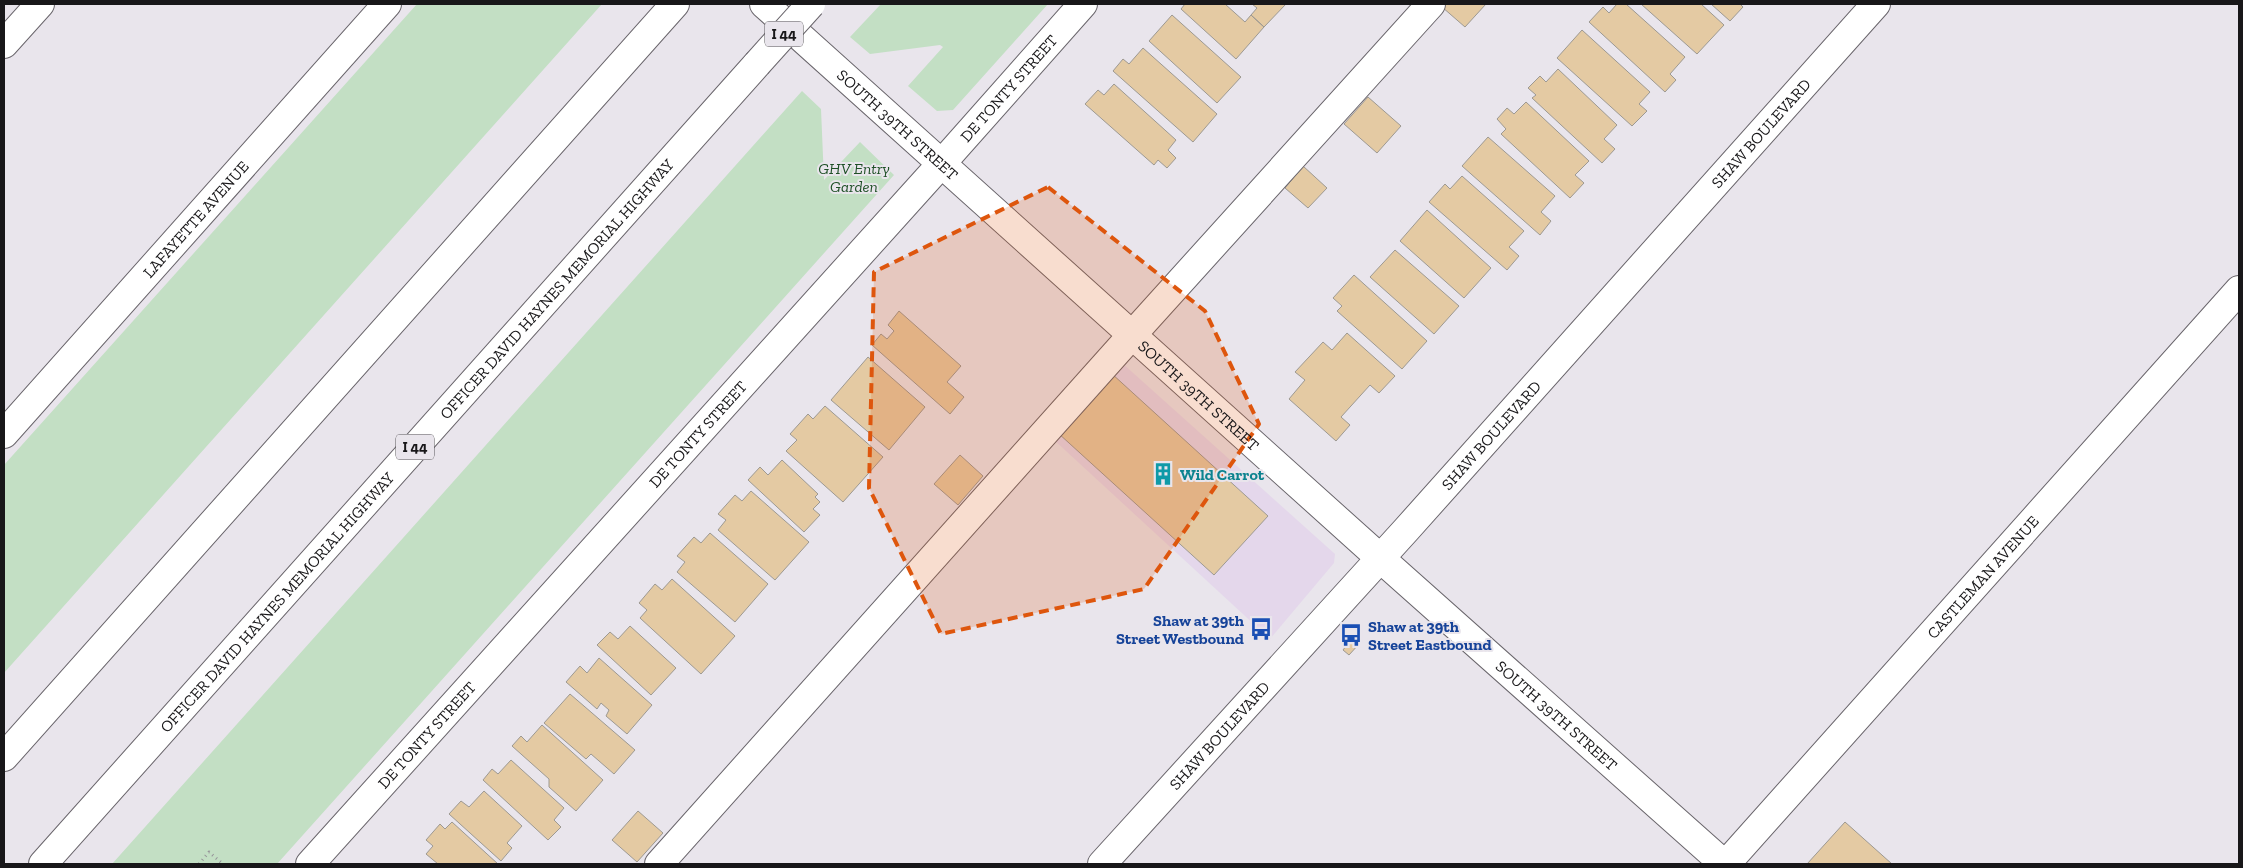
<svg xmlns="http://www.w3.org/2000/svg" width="2243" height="868" font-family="'Zilla Slab',serif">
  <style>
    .commercial { fill: #e4d7eb }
    .green { fill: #c3dfc4 }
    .building { fill: #e4caa3; stroke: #9d9992 }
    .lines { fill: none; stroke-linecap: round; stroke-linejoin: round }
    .minor-casing { stroke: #69656b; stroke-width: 30 }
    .highway-casing { stroke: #69656b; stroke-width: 30 }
    .path { stroke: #969499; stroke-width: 3; stroke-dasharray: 1 4; stroke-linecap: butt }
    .minor { stroke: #fff; stroke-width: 28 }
    .highway { stroke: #fff; stroke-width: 28 }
    .highway-bridge-casing { stroke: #69656b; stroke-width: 30; stroke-linecap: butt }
    .highway-bridge { stroke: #fff; stroke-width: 28 }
    .marked { fill: #de560d; fill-opacity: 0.2; stroke: #de560d; stroke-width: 4; stroke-dasharray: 10 6; stroke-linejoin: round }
    .labels { text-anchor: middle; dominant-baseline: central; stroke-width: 4; stroke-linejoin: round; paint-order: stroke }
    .shield { fill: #e9e5ec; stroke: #575558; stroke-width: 1 }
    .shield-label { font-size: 15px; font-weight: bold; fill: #181719 }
    .street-label { font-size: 16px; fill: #181719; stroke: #e9e5ec }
    .park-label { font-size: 16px; font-style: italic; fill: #1e5026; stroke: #e9e5ec }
    .culture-label { font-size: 16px; font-weight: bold; fill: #0d838f; stroke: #e9e5ec; text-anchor: start }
    .transit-label { font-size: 16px; font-weight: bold; fill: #164399; stroke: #e9e5ec; text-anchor: end }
  </style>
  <rect width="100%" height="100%" fill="#e9e5ec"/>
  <path class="commercial" d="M1122 363 1335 554 1334 563 1270 639 1053 439Z"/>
  <path class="green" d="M417 4H602L4 673V465Z
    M881 4H1048L953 110 937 111 908 86 943 47 940 45 870 54 850 37Z
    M802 91 821 109 824 180 860 142 894 175 277 864H112Z"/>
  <path class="building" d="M1185 4H1225L1245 22 1251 15 1264 27 1236 59 1181 9Z
    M1252 4H1286L1264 27 1251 15 1257 8Z
    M1444 4H1486L1465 27 1442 7Z
    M1617 4H1626L1685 57 1670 74 1676 80 1665 92 1589 22 1603 7 1609 13Z
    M1641 4H1701L1724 25 1697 54Z
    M1711 4H1740L1743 7 1730 21Z
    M1172 15 1241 77 1217 103 1149 41Z
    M1582 30 1650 92 1639 104 1647 111 1632 126 1557 58Z
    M1143 48 1217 114 1193 142 1113 71 1123 59 1129 64Z
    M1558 69 1617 125 1604 139 1615 149 1602 163 1532 98 1536 95 1528 88 1540 76 1546 82Z
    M1114 84 1176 140 1168 150 1176 158 1167 168 1158 160 1154 165 1085 104 1098 90 1104 95Z
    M1368 97 1401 126 1377 153 1344 124Z
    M1526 102 1589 161 1575 175 1584 183 1570 198 1501 134 1506 129 1497 119 1507 108 1514 114Z
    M1488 137 1555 196 1541 212 1551 221 1540 235 1462 166Z
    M1303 166 1327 188 1308 208 1285 188Z
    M1462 176 1524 231 1509 247 1519 256 1507 270 1429 202 1445 184 1450 189Z
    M1427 210 1491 268 1464 298 1400 241Z
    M1395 250 1459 306 1434 334 1370 277Z
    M1354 275 1427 341 1402 369 1337 311 1342 306 1333 298Z
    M899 311 961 366 947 382 964 397 950 414 872 345 881 334 887 339 894 331 888 325Z
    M1347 333 1395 376 1379 393 1370 385 1341 417 1350 425 1336 441 1289 399 1305 380 1295 372 1323 342 1332 350Z
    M868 357 925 407 889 450 831 400Z
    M1111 373 1268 516 1214 575 1058 433Z
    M825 406 883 457 843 502 786 451 797 440 790 434 808 414 813 419Z
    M960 455 983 476 958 505 934 484Z
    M782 460 818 494 815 497 820 502 813 509 820 515 804 532 748 480 760 467 768 475Z
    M751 491 809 542 775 580 718 530 726 520 718 514 735 495 742 501Z
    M710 533 768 584 735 622 677 572 685 562 677 556 694 537 701 543Z
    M672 579 735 636 701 674 640 618 647 610 639 603 655 584 662 590Z
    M630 626 676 668 651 695 597 645 610 632 618 639Z
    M1352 638 1359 644 1349 655 1343 650Z
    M599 658 652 705 627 734 606 716 609 710 601 703 597 709 566 682 580 666 587 673Z
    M570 694 635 750 614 774 591 754 586 759 544 723Z
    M542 725 603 780 576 811 549 787V779L512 746 521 736 527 742Z
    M511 760 564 808 554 820 561 827 548 840 483 780 492 769 498 774Z
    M484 791 522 826 507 843 512 848 501 861 449 814 461 801 469 807Z
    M638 811 663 833 637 862 612 840Z
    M452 822 498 864H438L426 854 433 846 426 840 440 824 445 829Z
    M1845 822 1892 864H1807Z"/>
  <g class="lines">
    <defs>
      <g id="minor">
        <path id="s1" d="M764 4 1380 558 1724 864"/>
        <path d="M4 44 40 4"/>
        <path id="s2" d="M4 434 387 4"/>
        <path id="s3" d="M310 864 942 163 1083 4"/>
        <path d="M659 864 1132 335 1431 4"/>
        <path id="s4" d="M1102 864 1406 530 1876 4"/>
        <path id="s5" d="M1726 864 2239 290"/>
      </g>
      <g id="highway">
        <path d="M4 757 675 4"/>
        <path id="s6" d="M43 864 757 64"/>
      </g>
    </defs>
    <use href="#minor" class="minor-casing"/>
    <use href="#highway" class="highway-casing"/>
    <path class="path" d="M199 864 209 852 223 864"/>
    <use href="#minor" class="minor"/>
    <use href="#highway" class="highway"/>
    <defs>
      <path id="highway-bridge" d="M757 64 811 4"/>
    </defs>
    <use href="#highway-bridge" class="highway-bridge-casing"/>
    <use href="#highway-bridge" class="highway-bridge"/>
  </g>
  <path class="marked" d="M1048 187 1205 311 1259 424 1144 589 941 634 869 488 874 272Z"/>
  <defs>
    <symbol id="building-bare" viewBox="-9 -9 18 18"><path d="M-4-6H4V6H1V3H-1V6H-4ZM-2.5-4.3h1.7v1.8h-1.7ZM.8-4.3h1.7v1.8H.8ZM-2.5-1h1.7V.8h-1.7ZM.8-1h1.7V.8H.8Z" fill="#0f9aa8" stroke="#e9e5ec" stroke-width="2.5" paint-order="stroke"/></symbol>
    <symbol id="bus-bare" viewBox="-9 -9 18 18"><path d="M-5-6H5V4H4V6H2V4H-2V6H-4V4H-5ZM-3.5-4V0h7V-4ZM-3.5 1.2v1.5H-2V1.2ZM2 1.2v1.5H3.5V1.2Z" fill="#1a4fb4" stroke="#e9e5ec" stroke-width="2.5" paint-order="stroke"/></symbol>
  </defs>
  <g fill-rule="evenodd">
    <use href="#building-bare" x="1147" y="458" width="32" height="32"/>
    <use href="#bus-bare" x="1245" y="613" width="32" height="32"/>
    <use href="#bus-bare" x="1335" y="619" width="32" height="32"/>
  </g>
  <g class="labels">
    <g class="shield">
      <rect x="765" y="21.5" width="38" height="25" rx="4"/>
      <rect x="396" y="434.5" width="38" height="25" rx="4"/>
    </g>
    <g class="shield-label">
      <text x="784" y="34">I 44</text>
      <text x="415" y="447">I 44</text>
    </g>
    <g class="street-label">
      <text stroke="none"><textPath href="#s3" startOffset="1044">DE TONTY STREET</textPath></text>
      <text stroke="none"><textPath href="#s1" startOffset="180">SOUTH 39TH STREET</textPath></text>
      <text stroke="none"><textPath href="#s4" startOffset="984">SHAW BOULEVARD</textPath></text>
      <text stroke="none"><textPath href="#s2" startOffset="288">LAFAYETTE AVENUE</textPath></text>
      <text stroke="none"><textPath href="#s6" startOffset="771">OFFICER DAVID HAYNES MEMORIAL HIGHWAY</textPath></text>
      <text stroke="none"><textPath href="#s1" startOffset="585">SOUTH 39TH STREET</textPath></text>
      <text stroke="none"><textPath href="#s3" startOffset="579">DE TONTY STREET</textPath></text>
      <text stroke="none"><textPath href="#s4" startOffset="579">SHAW BOULEVARD</textPath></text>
      <text stroke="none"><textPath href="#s5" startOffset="385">CASTLEMAN AVENUE</textPath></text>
      <text stroke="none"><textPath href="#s6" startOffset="351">OFFICER DAVID HAYNES MEMORIAL HIGHWAY</textPath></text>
      <text stroke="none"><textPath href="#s1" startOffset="1065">SOUTH 39TH STREET</textPath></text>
      <text stroke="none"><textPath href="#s3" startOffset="174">DE TONTY STREET</textPath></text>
      <text stroke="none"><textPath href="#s4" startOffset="174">SHAW BOULEVARD</textPath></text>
    </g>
    <g class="park-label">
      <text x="854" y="168">GHV Entry<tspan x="854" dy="18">Garden</tspan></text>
    </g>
    <g class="culture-label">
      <text x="1180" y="474">Wild Carrot</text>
    </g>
    <g class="transit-label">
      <text x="1244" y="620">Shaw at 39th<tspan x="1244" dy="18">Street Westbound</tspan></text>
      <text x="1368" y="626" text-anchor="start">Shaw at 39th<tspan x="1368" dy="18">Street Eastbound</tspan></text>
    </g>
  </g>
  <rect width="2243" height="868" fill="none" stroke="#181719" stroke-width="10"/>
</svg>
